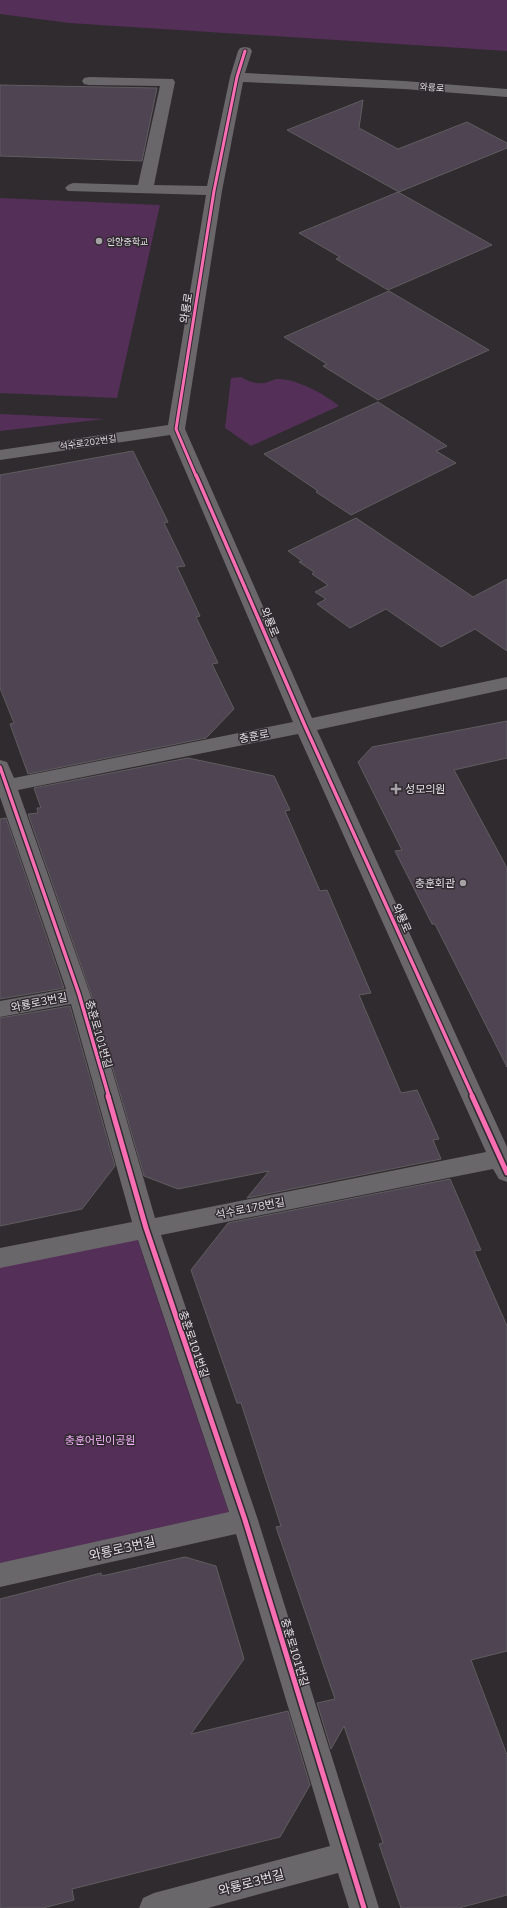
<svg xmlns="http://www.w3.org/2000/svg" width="507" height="1908" font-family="Mulish,'Noto Sans KR',sans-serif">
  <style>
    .green { fill: #542f57 }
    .building { fill: #4f4451; stroke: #605d60 }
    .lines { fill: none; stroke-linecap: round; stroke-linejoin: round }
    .minor { fill: #6a676a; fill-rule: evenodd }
    .cycleway-far2-casing { stroke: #302a30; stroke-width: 5 }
    .cycleway-far1-casing { stroke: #302a30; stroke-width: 6 }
    .cycleway-casing { stroke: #302a30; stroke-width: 8 }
    .cycleway-far2 { stroke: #f96db3; stroke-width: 3 }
    .cycleway-far1 { stroke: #f96db3; stroke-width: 3.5 }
    .cycleway { stroke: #f96db3; stroke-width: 5 }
    .poi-dot { fill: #a5a1a5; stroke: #302a30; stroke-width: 1.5 }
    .labels { text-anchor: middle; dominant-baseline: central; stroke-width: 3; stroke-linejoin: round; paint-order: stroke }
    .far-street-label { font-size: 9px; fill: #e4e0e4; stroke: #302a30 }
    .far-poi-label { font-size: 9px; fill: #e4e0e4; stroke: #302a30; text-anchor: start }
    .street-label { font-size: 11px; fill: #e4e0e4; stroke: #302a30 }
    .poi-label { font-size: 11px; fill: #e4e0e4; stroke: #302a30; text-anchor: start }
    .park-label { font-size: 11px; fill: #f9b0fe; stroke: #302a30 }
    .near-street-label { font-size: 13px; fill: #e4e0e4; stroke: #302a30 }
  </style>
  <rect width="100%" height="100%" fill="#2f2b2f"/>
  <path class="green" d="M0 0H507V51L69 23 0 14Z
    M0 198 160 205 117 398 0 393Z
    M241 377C249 382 259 385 268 382 271 381 274 379 277 379 295 378 325 394 339 406L251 446 225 428 231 378Z
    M0 414 105 419 0 431Z
    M137 1238 229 1513 0 1565V1266Z"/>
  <path class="building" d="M0 85 157 88 142 161 0 156Z
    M363 100 359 128 398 149 467 122 507 143V148L399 192 287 130Z
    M398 192 492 245 388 290 336 259 340 257 299 233Z
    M389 291 489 350 378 400 323 366 327 364 284 337Z
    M378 402 447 446 436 451 456 463 351 515 316 492 318 491 264 454Z
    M133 451 168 522 164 523 185 566 177 567 200 616 196 617 218 663 212 664 234 709 206 738 28 774 10 724 14 723 0 688V475Z
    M356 518 473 597 507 579V651L475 629 441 647 386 609 350 628 317 604 326 599 315 592 328 585 312 574 314 572 299 562 302 561 288 551Z
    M507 721V758L454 770 507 868V1067L435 924H432L395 851 402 850 358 762 372 747Z
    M188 758 274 776 290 810 285 811 320 891 327 890 371 993 359 995 401 1093 417 1090 439 1139 433 1140 441 1159 247 1198 269 1171 178 1189 144 1176 91 994 28 814 38 813 37 808H41L34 788Z
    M6 818 64 988 0 999V819Z
    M70 1006 115 1166 82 1209 0 1226V1018Z
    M450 1179 481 1250 474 1251 507 1326V1651L471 1660 507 1755V1895L459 1908H401L379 1844 383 1843 344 1726 331 1749 317 1703 335 1699 276 1527 281 1526 241 1403H237L191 1270 228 1223Z
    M185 1557 216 1566 244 1659 191 1734 288 1711 310 1785 280 1837 72 1889 74 1900 43 1908H0V1599L101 1573 102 1576Z"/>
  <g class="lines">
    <path class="minor" d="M245 47 250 48 252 51 245 73 404 81 507 89V97L404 89 243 82 222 191 185 429 312 718 507 677V689L317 730 507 1147V1182L499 1179 493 1169 161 1235 258 1520 379 1908H349L338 1873 208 1908H139L143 1898 154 1893 330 1846 236 1534 0 1587V1563L229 1512 138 1240 0 1268V1248L132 1222 71 1004 0 1017V1001L66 989 0 797V760L7 762 14 778 293 722 170 435 0 460V450L168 425 206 195 68 191 65 188 68 185 73 183 138 185 160 86 89 85 84 84 82 81 84 78 89 77 173 79 175 82 154 185 207 186 230 77 238 51 240 48ZM298 734 486 1152 155 1218 90 994 18 790Z"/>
    <defs>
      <path id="cycleway-far2" d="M196 476 176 429 214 191 237 77 245 51"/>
      <path id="cycleway-far1" d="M196 475 305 726 473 1097
        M0 767 79 994 109 1097"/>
      <path id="cycleway" d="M108 1096 146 1228 245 1520 364 1908
        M472 1096 507 1173"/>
    </defs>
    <use href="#cycleway-far2" class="cycleway-far2-casing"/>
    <use href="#cycleway-far1" class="cycleway-far1-casing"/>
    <use href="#cycleway" class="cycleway-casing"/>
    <use href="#cycleway-far2" class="cycleway-far2"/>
    <use href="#cycleway-far1" class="cycleway-far1"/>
    <use href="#cycleway" class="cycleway"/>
  </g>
  <g class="poi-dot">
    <circle cx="99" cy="241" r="4"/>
    <path d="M394 783h4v4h4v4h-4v4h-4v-4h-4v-4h4z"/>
    <circle cx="463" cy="883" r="4"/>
  </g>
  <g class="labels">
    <g class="far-street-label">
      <text transform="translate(432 87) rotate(5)">와룡로</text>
      <text transform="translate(88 442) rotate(-8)">석수로202번길</text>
    </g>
    <g class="far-poi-label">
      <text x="107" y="241">안양중학교</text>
    </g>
    <g class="street-label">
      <text transform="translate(186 308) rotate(-81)">와룡로</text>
      <text transform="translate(270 622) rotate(67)">와룡로</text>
      <text transform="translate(254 736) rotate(-11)">충훈로</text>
      <text transform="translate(402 918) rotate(66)">와룡로</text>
      <text transform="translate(39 1002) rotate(-11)">와룡로3번길</text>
      <text transform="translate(99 1034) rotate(74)">충훈로101번길</text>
      <text transform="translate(250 1208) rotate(-11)">석수로178번길</text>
      <text transform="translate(194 1344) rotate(71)">충훈로101번길</text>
      <text transform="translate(295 1652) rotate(73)">충훈로101번길</text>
    </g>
    <g class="poi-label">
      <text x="405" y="789">성모의원</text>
      <text x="455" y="883" text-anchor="end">충훈회관</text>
    </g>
    <g class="park-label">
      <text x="100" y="1440">충훈어린이공원</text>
    </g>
    <g class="near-street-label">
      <text transform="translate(122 1548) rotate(-13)">와룡로3번길</text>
      <text transform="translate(251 1882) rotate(-15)">와룡로3번길</text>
    </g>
  </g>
</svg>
